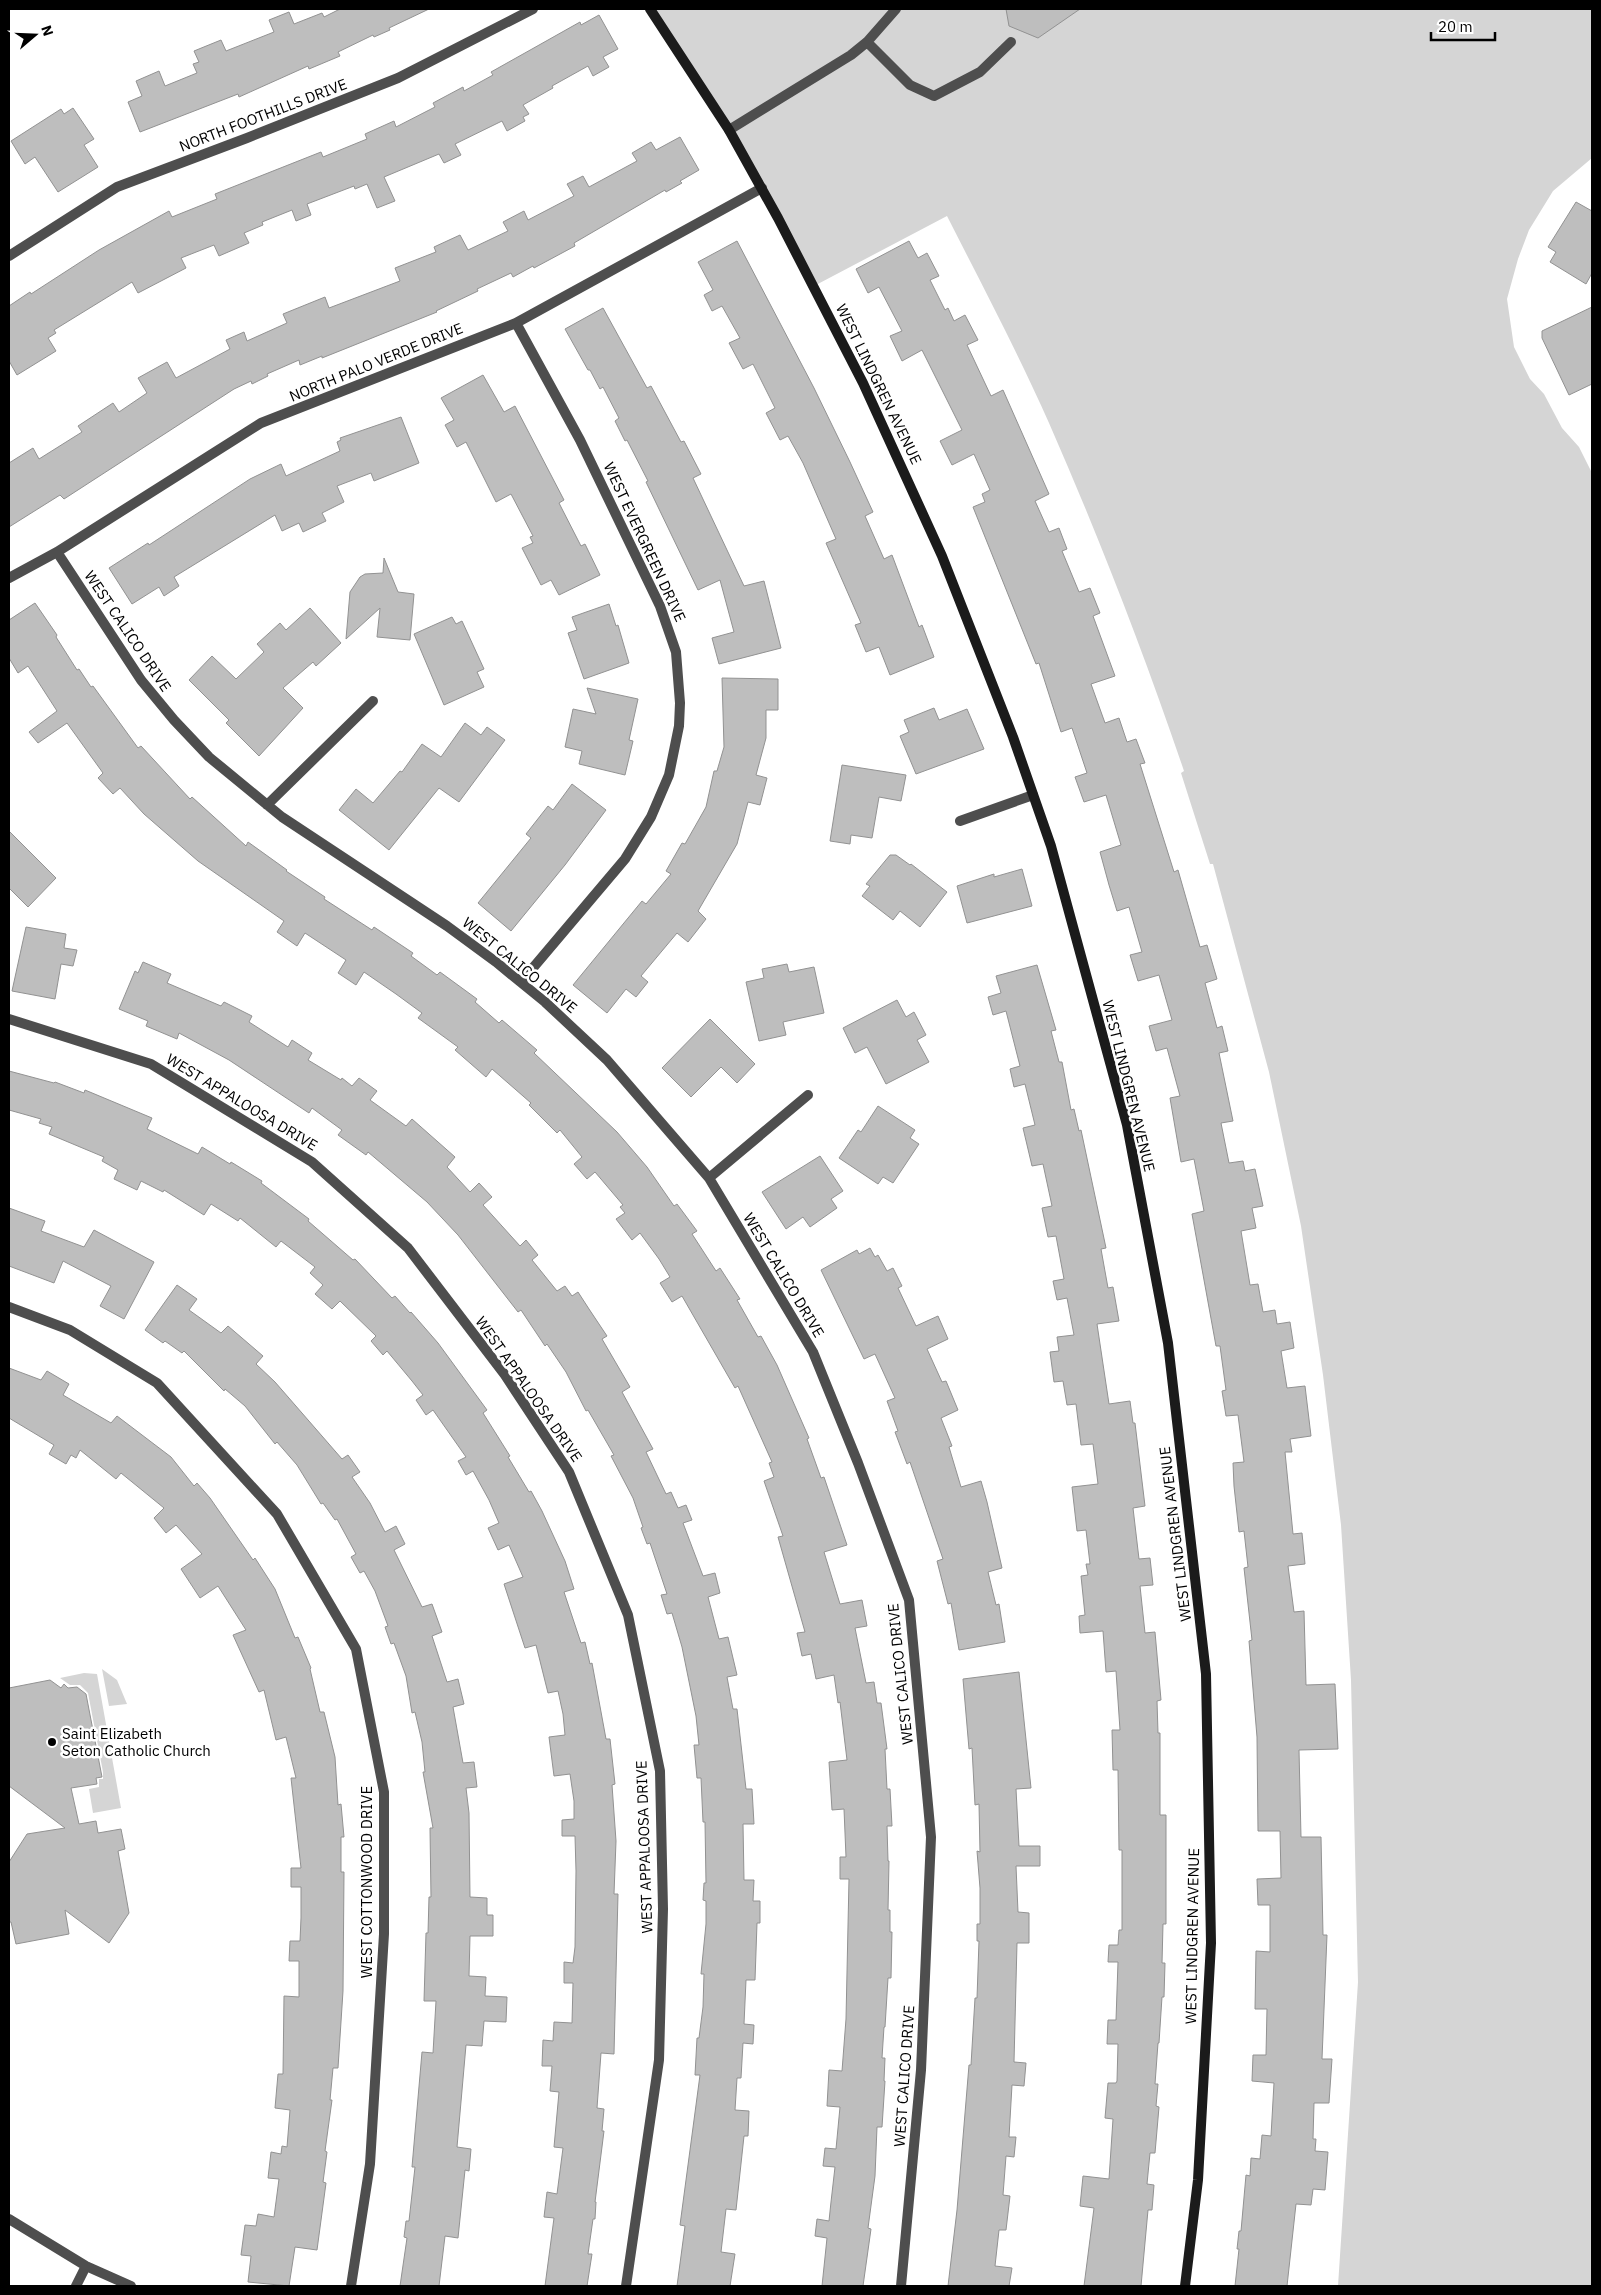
<svg xmlns="http://www.w3.org/2000/svg" width="1601" height="2295" font-family="'IBM Plex Sans',sans-serif">
  <style>
    .green { fill: #d5d5d5 }
    .building { fill: #bebebe; stroke: #929292 }
    .lines { fill: none; stroke-linecap: round; stroke-linejoin: round }
    .lane { stroke: #4e4e4e; stroke-width: 10 }
    .street { stroke: #4e4e4e; stroke-width: 10 }
    .secondary { stroke: #1b1b1b; stroke-width: 10 }
    .poi-dot { fill: #000; stroke: #fff; stroke-width: 2 }
    .labels { text-anchor: middle; dominant-baseline: central; stroke-width: 5; stroke-linejoin: round; paint-order: stroke }
    .street-label { font-size: 15px; fill: #000; stroke: #fff }
    .poi-label { font-size: 15px; fill: #000; stroke: #fff; text-anchor: start }
  </style>
  <rect width="100%" height="100%" fill="#fff"/>
  <path class="green" d="M650 9H1592V158L1553 191 1529 230 1518 259 1507 299 1514 347 1530 379 1544 394 1562 428 1579 447 1592 473V2286H1338L1358 1982 1351 1680 1341 1525 1323 1375 1301 1226 1269 1072 1213 864H1210L1181 773 1184 771C1144 653 1099 537 1049 423 1018 353 982 285 947 216L814 286 778 218Z
    M102 1669 117 1680 127 1704 109 1706Z
    M84 1673 97 1674 121 1808 93 1813 89 1789 99 1787V1779H103V1772L88 1693 80 1685H70L60 1678Z"/>
  <path class="building" d="M340 9H429L389 28 390 30 374 37 373 35 338 52 340 56 309 69 308 66 239 97 238 94 140 132 128 102 142 96 136 81 159 71 165 86 197 73 193 64 199 62 194 51 221 40 226 51 274 32 269 20 289 12 294 24 322 13 324 17Z
    M1006 9H1080L1038 38 1009 26Z
    M599 15 618 49 603 57 609 67 593 76 588 66 552 86 553 88 523 105 529 114 523 117 525 121 507 131 502 121 455 144 461 155 444 163 439 154 384 177 395 201 377 208 367 184 355 189 354 186 307 204 311 215 296 221 292 210 262 222 263 225 244 233 249 243 219 256 214 245 181 258 186 268 138 293 132 282 54 330 56 333 48 338 56 351 17 375 9 361V306L30 292 31 294 99 250 169 211 172 217 217 199 215 194 321 152 323 157 367 139 365 134 394 121 396 127 435 107 433 103 463 87 464 91 493 75 491 72 532 49 580 22 581 25Z
    M73 108 94 139 84 145 98 167 58 192 35 157 25 164 11 141 61 109 64 114Z
    M680 137 699 170 680 181 682 183 666 192 665 190 574 243 575 246 534 268 533 266 513 277 511 273 477 289 478 291 436 311 437 312 322 358V356L300 365 299 360 267 374 268 376 252 384 251 381 234 389 64 499 60 495 9 527V463L33 448 39 459 82 432 78 426 113 403 119 412 147 393 138 378 167 362 176 378 230 349 226 340 244 332 247 341 287 323 283 314 325 297 329 308 400 281 395 268 436 252 434 247 460 235 468 250 508 231 503 222 524 211 528 220 574 196 567 184 583 176 589 187 637 161 632 153 651 142 656 150Z
    M1576 202 1592 211V273L1586 284 1550 262 1556 252 1548 247Z
    M737 241 814 388 850 462 873 512 865 516 884 559 892 555 919 627 922 625 934 657 890 675 879 647 866 652 855 625 861 623 826 543 836 539 803 463 788 436 780 440 766 413 775 408 753 364 743 369 729 343 740 338 722 306 712 311 704 295 713 290 698 262Z
    M909 241 918 258 927 253 939 276 930 280 945 310 948 308 954 321 965 315 978 340 967 345 991 396 1003 390 1049 494 1035 501 1049 532 1059 528 1067 549 1062 551 1079 592 1090 588 1100 613 1093 616 1115 676 1091 684 1105 723 1119 718 1127 742 1136 739 1145 763 1140 764 1174 872 1178 870 1200 947 1207 945 1217 979 1205 983 1217 1028 1222 1026 1228 1051 1219 1053 1233 1121 1221 1123 1229 1163 1243 1161 1245 1171 1255 1169 1263 1206 1252 1208 1256 1228 1241 1231 1250 1285 1258 1284 1263 1312 1275 1310 1277 1324 1290 1322 1294 1348 1281 1351 1287 1388 1305 1386 1311 1436 1290 1439 1292 1452H1285L1293 1534 1302 1533 1305 1564 1288 1566 1294 1612 1304 1611 1306 1685 1335 1684 1338 1749 1299 1750 1301 1837H1321L1323 1935H1327L1322 2059H1332L1329 2103H1314L1313 2139H1316L1315 2151 1328 2152 1325 2190 1313 2189 1311 2205 1296 2204 1287 2286H1235L1239 2249H1237L1239 2231H1241L1246 2175 1250 2176 1251 2158 1260 2159 1262 2135 1271 2136 1274 2083 1252 2081 1253 2055H1266L1267 2009H1255L1256 1951 1270 1952V1905H1258L1257 1879 1281 1878 1280 1831H1258L1257 1737 1249 1641 1252 1640 1244 1568 1248 1567 1244 1531 1239 1532 1234 1486 1233 1463 1244 1462 1238 1415 1226 1416 1222 1391 1226 1390 1220 1346H1216L1192 1214 1204 1211 1194 1159 1181 1162 1170 1098 1180 1096 1167 1048 1156 1051 1149 1026 1172 1020 1159 975 1138 981 1130 955 1142 952 1129 907 1117 911 1109 885 1100 852 1121 845 1106 795 1084 802 1075 777 1087 773 1072 728 1061 732 1039 663 1036 664 973 507 985 502 982 494 990 490 974 454 952 465 940 441 962 430 922 350 902 361 890 336 902 331 879 287 868 293 856 269Z
    M1592 307V384L1569 395 1542 338V331Z
    M603 308 647 388 651 386 681 442 684 441 701 474 693 478 744 586 764 581 781 648 719 664 712 638 734 632 720 580 698 590 646 482 648 481 627 440 625 441 615 421 619 418 603 387 600 389 590 370H588L565 329Z
    M483 375 504 412 515 406 564 500 559 503 581 546 585 544 600 575 559 595 551 580 541 585 522 548 533 543 530 537 533 536 511 494 496 502 466 442 457 447 445 425 454 420 441 398Z
    M401 417 419 463 374 481 371 473 337 486 344 502 322 513 326 521 303 532 299 523 282 531 275 515 174 577 179 586 164 596 159 587 132 604 109 568 148 543 149 545 250 479 281 464 286 476 340 451 337 442 341 440 340 438Z
    M384 558 398 592 414 594 410 640 377 637 380 608 346 639 350 592 360 577 365 574 383 573Z
    M35 603 57 635 56 637 77 670 79 669 91 687 93 686 138 748 141 746 190 799 192 797 246 846 248 842 287 870 286 871 325 897 324 899 372 930 374 927 413 953 411 956 437 975 440 972 477 999 475 1002 499 1023 502 1020 537 1050 534 1053 617 1132 647 1167 674 1206 677 1204 697 1231 692 1234 716 1271 720 1268 740 1299 737 1300 758 1337 761 1336 777 1365 809 1438 807 1439 821 1478 824 1477 847 1545 824 1552 840 1604 862 1600 867 1626 855 1628 866 1683 874 1682 877 1703H881L887 1749H885L887 1789H890L892 1826H887L888 1861H889L888 1910H890V1932H892L891 1978H888L885 2027H884L882 2058H885L884 2081H885L882 2127H877L875 2176 868 2228 871 2229 863 2286H822L827 2238 815 2236 817 2219 829 2221 831 2202 835 2167 823 2166 825 2148 836 2149 840 2107 827 2106 829 2070 842 2071 846 2019 849 1879H840V1857H846L844 1809 832 1810 829 1762 847 1760 840 1702 838 1703 834 1675 816 1679 811 1654 802 1656 797 1633 805 1632 778 1537 783 1536 764 1481 774 1477 769 1463 772 1462 738 1386 735 1388 682 1296 672 1302 660 1283 670 1277 659 1259 640 1233 632 1240 616 1219 625 1213 620 1207 623 1205 595 1172 587 1179 574 1164 582 1157 560 1130 557 1133 529 1105 531 1103 492 1069 486 1077 455 1050 458 1047 418 1018 422 1013 396 994 364 972 356 985 338 973 346 960 305 933 297 946 277 932 284 921 198 861 144 814 120 788 113 794 98 778 103 773 67 723 38 743 29 732 57 711 28 666 18 673 9 658V620Z
    M609 604 616 626 618 625 629 663 584 679 568 633 577 630 572 617Z
    M310 608 341 643 316 666 313 662 283 688 303 708 259 756 226 723 229 720 189 680 212 656 236 679 264 652 257 644 280 623 286 630Z
    M452 617 456 624 462 621 484 669 477 672 484 687 444 705 414 634Z
    M722 678 778 679V710H766V738L756 775 767 778 760 805 748 802 737 844 698 911 706 919 688 942 677 933 641 976 648 982 636 997 626 989 607 1013 573 985 642 901 646 904 671 874 666 871 682 843 685 844 706 807 714 771H717L724 747Z
    M587 688 638 699 629 740 633 741 625 775 579 764 582 751 565 747 573 709 596 714Z
    M934 708 939 720 967 709 984 749 916 774 900 736 909 732 904 720Z
    M465 723 481 735 487 727 505 740 459 802 439 788 389 850 339 810 356 789 373 803 400 771 402 772 422 744 441 757Z
    M842 765 906 775 901 801 879 797 872 838 851 835 850 844 830 841Z
    M572 784 606 810 565 865 511 931 478 903 531 838 526 834 548 806 553 810Z
    M9 831 56 878 28 907 9 888Z
    M890 855H896L910 865 911 864 947 892 920 927 900 911 893 920 862 896 870 886 866 884Z
    M1022 869 1032 906 967 923 957 886 994 874V877Z
    M26 927 66 934 64 948 77 950 73 966 61 964 55 999 12 991Z
    M143 962 171 974 167 983 221 1006 224 1002 252 1016 249 1022 288 1047 292 1040 312 1053 308 1060 341 1080 342 1078 352 1086 359 1078 377 1091 370 1100 406 1126 412 1119 455 1157 447 1167 470 1192 479 1183 492 1197 483 1205 520 1246 526 1240 538 1255 532 1260 557 1291 565 1286 572 1296 578 1292 589 1309 607 1336 602 1339 630 1387 622 1392 653 1449 646 1452 666 1494 671 1492 678 1508 686 1505 692 1520 683 1523 703 1576 715 1573 720 1593 708 1597 719 1639 728 1637 737 1675 727 1677 733 1709H737L746 1789H752L754 1824H743L744 1880H754L753 1901H760V1923H757L755 1980H746L744 2024 754 2025 753 2044 743 2043 741 2078H737L735 2110 749 2111 748 2136H744L736 2210 726 2209 721 2252 735 2254 730 2286H677L685 2226 680 2225 700 2075H695L697 2038H699L703 2007 704 1974H701L706 1924V1901L703 1900 704 1883H706L705 1822H703L701 1778H697L694 1745H699L696 1716 682 1647 672 1613 667 1614 661 1595 667 1594 650 1543 647 1544 641 1528 643 1527 633 1498 611 1456 614 1455 588 1410 586 1411 566 1372 547 1344 545 1346 521 1310 518 1312 458 1235 427 1202 368 1152 366 1155 338 1135 342 1130 312 1108 309 1113 229 1060 179 1033 177 1039 146 1026 148 1021 119 1009 135 971 138 973Z
    M787 964 789 972 814 967 824 1013 783 1022 786 1035 759 1041 746 982 764 978 762 969Z
    M1037 965 1056 1030 1051 1031 1059 1062H1062L1071 1110 1074 1109 1079 1131 1081 1130 1106 1248 1101 1249 1108 1288 1113 1287 1119 1321 1097 1324 1109 1404 1130 1401 1133 1423H1135L1145 1506 1133 1508 1139 1559 1150 1558 1153 1585 1140 1586 1145 1633 1155 1632 1161 1700 1157 1701 1158 1733H1160V1815H1166V1924H1163L1162 1963H1165L1164 1997H1162L1159 2043H1158L1155 2084H1158L1156 2106 1159 2107 1155 2153H1150L1147 2184 1154 2185 1152 2210H1148L1141 2286H1084L1094 2208 1080 2206 1083 2176 1109 2179 1113 2119 1105 2118 1108 2083H1116L1117 2081 1118 2044H1107L1108 2020H1116L1118 1962H1108L1109 1945H1118L1119 1930H1122V1850H1119L1118 1770H1113L1112 1730H1120L1116 1671 1106 1672 1103 1631 1080 1633 1079 1616 1085 1615 1081 1576 1088 1575 1086 1564H1090L1086 1530 1077 1531 1072 1487 1098 1484 1093 1444 1081 1445 1076 1404 1067 1405 1063 1381 1054 1382 1050 1352 1059 1351 1057 1337 1074 1335 1067 1298 1057 1300 1053 1281 1064 1279 1056 1236 1048 1237 1042 1208 1052 1206 1043 1164 1032 1166 1023 1128 1035 1125 1025 1084 1014 1087 1010 1069 1020 1066 1006 1011 993 1015 988 997 1001 993 996 976Z
    M897 1000 906 1017 914 1012 926 1035 917 1040 929 1062 886 1084 867 1047 855 1053 843 1028Z
    M710 1019 755 1064 737 1083 721 1067 691 1097 662 1068Z
    M9 1071 54 1083 55 1082 84 1093 85 1090 152 1118 147 1129 198 1154 202 1147 230 1164 231 1162 262 1181 261 1183 309 1219 308 1221 353 1260 355 1259 392 1298 395 1296 410 1313 411 1312 438 1343 487 1410 483 1413 510 1456 508 1457 529 1492 531 1491 542 1511 565 1561 574 1589 564 1592 581 1643 585 1642 590 1664 592 1663 606 1739H610L615 1784 612 1785 616 1841 614 1894H618L614 2054 601 2053 597 2108 604 2109 602 2131H604L595 2202H596L595 2219H593L588 2254H592L587 2286H545L554 2218 544 2217 547 2192 557 2194 563 2148 554 2147 559 2092 550 2091 552 2066H542L543 2040 553 2041 554 2022 572 2023 573 1983H564V1962L573 1963 575 1947 576 1871 575 1836H562V1820L574 1819V1801L570 1774 554 1776 549 1737 565 1735 563 1714 558 1691 548 1693 536 1645 525 1648 504 1584 523 1577 509 1545 498 1550 488 1528 499 1523 489 1500 473 1471 466 1475 458 1461 466 1457 433 1410 426 1415 416 1400 423 1395 412 1381 387 1351 383 1355 371 1341 376 1336 340 1301 332 1309 315 1294 323 1285 310 1273 315 1267 281 1241 276 1247 240 1218 238 1221 211 1204 204 1215 164 1190 163 1192 141 1181 137 1190 114 1179 118 1170 102 1161 104 1157 49 1134 52 1127 39 1123 41 1119 9 1110Z
    M878 1106 915 1130 910 1138 919 1144 893 1183 883 1177 878 1184 839 1158 858 1130 861 1132Z
    M820 1156 843 1191 831 1199 837 1208 810 1227 803 1217 786 1229 762 1192Z
    M9 1208 45 1221 41 1231 84 1247 94 1230 154 1262 124 1319 100 1306 111 1286 63 1261 54 1283 9 1266Z
    M870 1248 875 1257 878 1255 887 1271 893 1268 902 1286 898 1288 916 1326 938 1316 948 1339 927 1349 942 1382 946 1381 958 1410 941 1418 952 1446 949 1447 961 1487 981 1481 987 1502 1002 1568 988 1572 996 1605 999 1604 1005 1642 959 1650 951 1603 948 1604 937 1561 943 1559 910 1462 907 1464 895 1432 898 1431 887 1401 895 1398 875 1354 864 1359 821 1270 857 1250 859 1254Z
    M177 1285 197 1299 189 1310 221 1333 228 1326 263 1356 256 1364 275 1382 342 1459 348 1455 360 1472 352 1477 370 1503 385 1532 396 1526 405 1544 394 1550 422 1607 432 1604 442 1632 432 1636 447 1682 458 1679 464 1704 453 1707 463 1763 474 1762 477 1787 466 1788 469 1813 470 1897 487 1898V1915H493V1936H470L469 1976 486 1977 485 1996 507 1997 506 2022 484 2021 482 2046 466 2045 457 2147 471 2149 469 2171 465 2170 458 2238 445 2236 439 2286H400L407 2238 404 2237 406 2221H409L415 2167H412L422 2052 433 2053 436 2001H424L426 1933H428L429 1897H431L430 1828H433L423 1772H425L422 1742 415 1712 412 1713 406 1676 394 1643 391 1644 385 1627 388 1626 375 1591 364 1571 360 1573 351 1557 356 1554 337 1519 335 1520 323 1503 321 1504 297 1465 277 1442 275 1444 245 1406 225 1389 224 1391 184 1351 182 1353 165 1341 163 1343 145 1330Z
    M9 1368 41 1380 47 1371 69 1384 63 1395 111 1423 117 1416 171 1457 194 1486 197 1483 210 1498 253 1560 255 1558 275 1589 295 1638 298 1637 311 1668 310 1669 320 1712H324L335 1757 338 1805 341 1804 344 1837H341V1872H344L343 1991 338 2068H333L330 2100H332L325 2151 327 2152 323 2182 326 2183 317 2250 295 2247 289 2286 248 2282 251 2256 241 2255 245 2225 256 2226 258 2214 274 2217 279 2179 268 2178 271 2152 281 2154 282 2146 287 2147 290 2110 275 2108 278 2074H283L284 1996 299 1997V1961H289L290 1941H300L301 1918V1887H291V1868H301L291 1778H296L286 1737 276 1740 264 1690 259 1692 233 1635 246 1630 218 1586 200 1598 181 1569 202 1554 176 1525 166 1533 154 1518 164 1508 121 1473 116 1479 80 1450 76 1458 71 1455 66 1464 49 1454 54 1445 9 1418Z
    M1019 1672 1031 1788 1016 1789 1019 1846H1040V1866H1016L1018 1912 1029 1913V1943H1017L1014 2062 1026 2063 1024 2086 1012 2085 1009 2137H1016L1014 2157 1006 2156 1003 2195 1010 2196 1006 2230H999L995 2266 1012 2268 1009 2286H948L957 2210 969 2065H971L975 1998H977L979 1941H977V1924H980V1888L977 1851 980 1852 979 1804 975 1805 972 1748 969 1749 963 1679Z
    M50 1680 61 1688 64 1684 68 1688 77 1687 86 1694 102 1777 96 1778 97 1784 71 1788 79 1824 96 1821 98 1833 121 1829 125 1849 118 1851 129 1913 109 1943 65 1910 69 1934 16 1944 11 1922H9V1862L27 1834 65 1828 9 1786V1688Z"/>
  <g class="lines">
    <path class="lane" d="M867 42 910 85 934 96 980 72 1011 42
      M729 130 851 55 867 42 896 9"/>
    <path class="street" d="M9 256 117 187 247 138 398 78 533 9
      M516 323 580 440 660 606 676 652 680 703 679 726 669 775 651 817 625 859 521 982
      M57 552 141 680 174 720 209 757 282 817 447 926 496 962 545 1002 607 1060 709 1178 813 1352 858 1463 909 1600 931 1837 921 2070 901 2286
      M9 578 57 552 261 423 516 323 762 188
      M267 805 373 701
      M960 821 1033 795
      M9 1019 151 1064 312 1162 408 1248 505 1375 569 1472 628 1615 660 1771 663 1909 659 2060 626 2286
      M709 1178 808 1095
      M9 1307 70 1330 157 1383 277 1514 356 1649 384 1792V1934L370 2164 351 2286
      M9 2219 86 2266 131 2286
      M76 2286 86 2266"/>
    <path class="secondary" d="M650 9 729 130 778 218 863 383 942 556 1013 737 1051 846 1127 1125 1168 1343 1206 1674 1211 1943 1198 2180 1185 2286"/>
  </g>
  <circle class="poi-dot" cx="52" cy="1742" r="5"/>
  <g class="labels">
    <g class="street-label">
      <text transform="translate(263 115) rotate(-21)">NORTH FOOTHILLS DRIVE</text>
      <text transform="translate(376 362) rotate(-22)">NORTH PALO VERDE DRIVE</text>
      <text transform="translate(879 384) rotate(64)">WEST LINDGREN AVENUE</text>
      <text transform="translate(645 542) rotate(65)">WEST EVERGREEN DRIVE</text>
      <text transform="translate(128 631) rotate(56)">WEST CALICO DRIVE</text>
      <text transform="translate(520 965) rotate(39)">WEST CALICO DRIVE</text>
      <text transform="translate(1129 1086) rotate(76)">WEST LINDGREN AVENUE</text>
      <text transform="translate(242 1102) rotate(31)">WEST APPALOOSA DRIVE</text>
      <text transform="translate(784 1275) rotate(59)">WEST CALICO DRIVE</text>
      <text transform="translate(529 1389) rotate(55)">WEST APPALOOSA DRIVE</text>
      <text transform="translate(1175 1534) rotate(-97)">WEST LINDGREN AVENUE</text>
      <text transform="translate(900 1674) rotate(-96)">WEST CALICO DRIVE</text>
      <text transform="translate(644 1847) rotate(-92)">WEST APPALOOSA DRIVE</text>
      <text transform="translate(366 1882) rotate(-90)">WEST COTTONWOOD DRIVE</text>
      <text transform="translate(1192 1936) rotate(-89)">WEST LINDGREN AVENUE</text>
      <text transform="translate(904 2076) rotate(-86)">WEST CALICO DRIVE</text>
    </g>
    <g class="poi-label">
      <text x="62" y="1733">Saint Elizabeth<tspan x="62" dy="17">Seton Catholic Church</tspan></text>
    </g>
  </g>
  <rect width="1601" height="2295" fill="none" stroke="#000000" stroke-width="20"/>
  <g transform="translate(35 35) rotate(71)" stroke="#ffffff" stroke-width="4" paint-order="stroke">
  <path d="M0-4L9 19L0 12L-9 19Z" fill="#000000"/>
  <text y="-8" font-size="14" font-weight="bold" text-anchor="middle" fill="#000000">N</text>
  </g>
  <path d="M1431 32v8h64v-8" fill="none" stroke="#000000" stroke-width="2.5"/>
  <text x="1438" y="32" font-size="15" fill="#000000" stroke="#ffffff" stroke-width="4" paint-order="stroke">20 m</text>
</svg>
